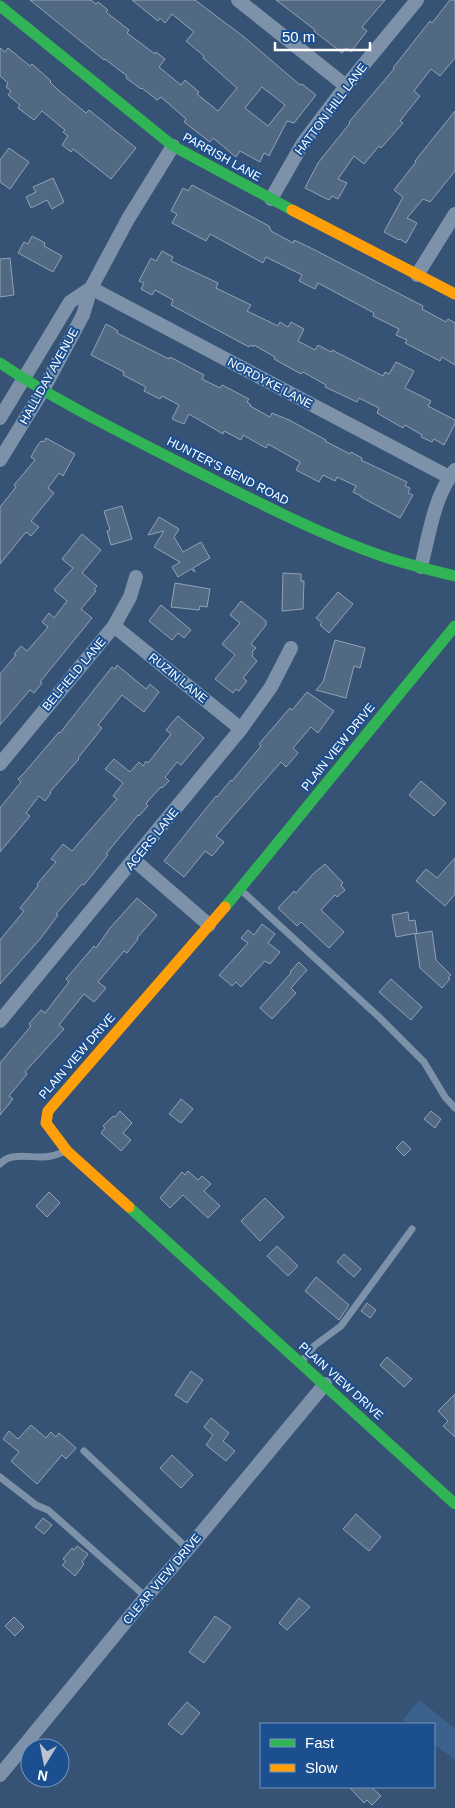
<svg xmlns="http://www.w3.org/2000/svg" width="455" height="1808" font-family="Arial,sans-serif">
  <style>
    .water { fill: #3b618d }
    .building { fill: #526984; stroke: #92a2b6; fill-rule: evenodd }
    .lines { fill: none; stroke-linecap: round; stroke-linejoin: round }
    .lane { stroke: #7d92a8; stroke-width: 7 }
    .street { stroke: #7d92a8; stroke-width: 14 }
    .fast { stroke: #30b455; stroke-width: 11 }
    .slow { stroke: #ff9f0a; stroke-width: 11 }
    .labels { text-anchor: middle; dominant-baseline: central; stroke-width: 4; stroke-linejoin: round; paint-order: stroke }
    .street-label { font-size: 12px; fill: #fff; stroke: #1b4f8f }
  </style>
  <rect width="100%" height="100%" fill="#365274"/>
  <path class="water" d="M419 1700 455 1728V1760L434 1744V1724H409L403 1720Z"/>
  <path class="building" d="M30 0H91L96 4 98 2 108 10 106 12 129 30 127 33 155 54 156 52 165 59 159 67 181 85 185 80 199 92 197 94 218 111 237 88 203 58 204 56 186 41 194 32 172 14 165 23 160 18 158 21 132 0H195L244 37 300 85 302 84 316 95 294 123 287 121 269 156 264 153 260 162 240 151 236 157 213 138 210 142 184 122 186 119 161 97 157 100 142 88 141 89 126 78 127 76 105 59 104 60ZM262 87 285 105 268 126 245 108Z
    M276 0H385L362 27 367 31 351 52 346 48 342 53 314 31 315 30Z
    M450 0H455V58L440 76 431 69 414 91 420 96 400 121 403 123 381 148 379 146 364 164 354 156 338 179 347 183 338 199 332 196 329 200 305 188 318 163 350 123 349 122 394 69 393 68 430 21 432 23Z
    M0 48 5 52 8 48 30 66 32 64 51 81 50 82 58 90 86 113 89 110 136 148 111 179 73 149 71 152 62 145 68 136 63 132 65 130 42 111 34 120 18 108 20 105 8 95 11 91 6 87 8 83 0 76Z
    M455 111V171L430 202 423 199 407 218 417 223 406 243 400 239 399 240 384 232 403 197 394 190 416 162 415 161Z
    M9 148 29 162 10 189 0 182V160Z
    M53 178 64 202 52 209 47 200 31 208 26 197 36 192 33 187Z
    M192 185 269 226 271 231 293 243 294 240 309 247 423 306 422 309 446 322 448 319 455 323V365L442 357 440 361 405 343 407 340 396 335 399 329 373 316 374 313 318 283 315 289 299 281 302 275 266 257 263 263 210 234 206 241 172 223 177 214 171 211 183 188 188 191Z
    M32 236 45 243 44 246 62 256 53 272 18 253 24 242 28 244Z
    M162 251 173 257 171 261 218 283 216 288 251 305 247 311 278 326 280 322 288 327 291 322 304 329 298 341 315 350 318 345 331 352 332 350 383 376 385 372 389 374 396 362 414 371 405 388 431 401 428 406 455 420V424L444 445 434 439 432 442 421 437 422 435 405 425 403 428 377 413 379 408 359 398 357 402 325 387 326 385 303 372 301 374 274 359 275 357 254 345 253 347 251 345 249 347 171 305 173 300 155 290 152 295 141 289 144 283 139 281 151 258 156 261Z
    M10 258 14 295 0 297V259Z
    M106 324 115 329 118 331 117 333 169 359 170 357 204 375 202 379 220 388 222 385 249 399 247 402 251 405 250 406 270 417 272 413 289 420 326 440 325 441 350 454 351 452 362 458 361 460 407 482 405 486 410 488 408 493 413 495 400 518 361 497V496L353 492 356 486 337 477 335 481 323 475 319 482 296 470 300 462 268 444 266 448 243 435 241 440 224 431 223 434 189 414 184 424 172 419 179 405 162 396 160 399 144 391 146 387 123 375 124 372 91 355Z
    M46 438 75 454 63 476 59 473 48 488 54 493 31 521 39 527 31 536 26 532 0 564V507L16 487 14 485 35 460 31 457 37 446 41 441 44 442Z
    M122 506 132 539 111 545 107 531 110 530 104 511Z
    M159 517 179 529 174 537 183 552 201 542 210 558 193 568 195 572 191 569 178 577 172 567 180 562 154 547 164 531 148 535Z
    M82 534 101 550 82 573 97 586 94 590 96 591 81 609 92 618 40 682 42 683 34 693 30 690 0 725V674L16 655 14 654 21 646 27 651 43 633 48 627 42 622 49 613 54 618 67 601 54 590 73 568 62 559Z
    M283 573 301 574V581H304L303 609 282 611Z
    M175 583 210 589 207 607 200 606 199 610 171 607Z
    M338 592 353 604 329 633 320 625 322 623 316 618Z
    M241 601 266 621V625L251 644 256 648 252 652 253 654 252 656 257 661 243 678 247 681 239 691 236 689 233 693 215 679 235 655 222 644 240 623 230 615Z
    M161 605 191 630 184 638 178 633 172 640 149 621Z
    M335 640 365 648 360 668 354 666 346 698 316 690 323 682Z
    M117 665 146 689 150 684 159 692 144 712 122 695 98 725 102 728 78 758 79 759 50 792 51 793 45 801 39 796 26 813 30 816 0 852V808L21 782 18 779 25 772 59 732 60 733 112 667 115 669Z
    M307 692 334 711 318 733 311 727 293 748 298 753 286 767 281 762 216 836 224 842 212 856 205 851 184 877 164 861 216 796 217 797 231 780 232 781 261 746 259 744 271 730 290 708 292 710Z
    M178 716 204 738 181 765 177 762 165 777 169 781 162 788 161 787 148 801 146 804 148 806 139 816 138 815 106 854 108 855 84 885 82 884 56 914 58 915 41 938 0 984V940L24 911 20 908 38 886 37 884 56 862 51 859 63 844 72 851 117 799 113 796 123 783 105 769 114 759 130 772 139 762 143 766 146 761 148 763 171 734 166 730Z
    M421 781 446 803 434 816 409 795Z
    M455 858V894L445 906 416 881 426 869 437 878Z
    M325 864 343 883 341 885 345 890 337 897 335 895 321 910 344 932 329 948 301 922 297 926 278 908 294 891 296 893 313 874Z
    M137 898 157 915 137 938 138 939 127 953 124 951 98 982 106 988 94 1002 84 994 59 1025 64 1029 25 1072 27 1074 9 1096 13 1099 0 1115V1063L31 1026 29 1024 41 1010 45 1013 69 982 66 979 94 946 96 948 110 928Z
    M408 912 409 921 415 920 417 933 396 937 392 915Z
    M262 924 275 934 268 943 280 952 270 964 265 961 241 987 236 982 232 986 219 975 248 943 241 938 248 930 254 935Z
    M432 931 436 960 451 975 448 978 450 979 442 988 420 968 415 934Z
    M299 962 307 970 291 988 296 993 272 1019 260 1008 291 973 290 972Z
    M391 979 422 1007 411 1020 379 992Z
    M181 1099 193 1109 181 1123 169 1114Z
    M120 1111 132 1123 123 1133 131 1140 121 1151 101 1133 105 1128 103 1126 113 1116 115 1117Z
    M431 1111 441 1119 435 1128 424 1119Z
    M403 1141 411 1149 404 1156 396 1148Z
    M188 1171 198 1180 202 1176 211 1184 204 1191 220 1206 208 1218 183 1195 170 1208 160 1198 182 1172 185 1175Z
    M49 1192 60 1203 47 1217 36 1206Z
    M265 1198 284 1217 260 1241 241 1221Z
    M277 1246 298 1266 288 1276 267 1256Z
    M344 1254 361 1269 354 1277 337 1262Z
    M316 1277 349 1305 339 1320 305 1291Z
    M367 1303 376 1310 370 1318 361 1311Z
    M387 1357 412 1379 404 1387 380 1365Z
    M191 1371 203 1380 187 1403 175 1395Z
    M455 1394V1437L443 1426 448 1421 438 1411Z
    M211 1418 229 1433 223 1441 235 1451 226 1461 206 1445 213 1435 204 1427Z
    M31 1425 46 1438 51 1432 56 1437 59 1433 76 1448 66 1459 62 1455 37 1484 11 1461 19 1452 3 1439 9 1431 18 1439Z
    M172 1455 193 1475 181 1488 160 1468Z
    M356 1514 381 1537 369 1551 343 1529Z
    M43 1518 52 1525 44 1534 35 1527Z
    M77 1546 88 1554 82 1562 84 1564 75 1576 62 1565 66 1561 63 1559 72 1548 74 1550Z
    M299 1598 310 1607 287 1630 279 1623Z
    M215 1616 231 1627 204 1663 189 1652Z
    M14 1617 24 1627 15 1636 5 1626Z
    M187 1702 200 1713 182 1735 168 1724Z
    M349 1787H371L381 1796 372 1805 367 1800 364 1803Z"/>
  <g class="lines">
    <path class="lane" d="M241 890 379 1017 424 1062 445 1097 455 1108
      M0 1164C12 1150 35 1160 51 1156 56 1155 61 1153 66 1151
      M301 1363 314 1346 341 1326 412 1229
      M84 1451 188 1549
      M0 1477 36 1505 48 1510 146 1597"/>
    <path class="street" d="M238 0 346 86
      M271 199 303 143 346 86 417 0
      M417 275 455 214
      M91 288 449 477
      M0 418 70 302 91 288
      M0 460 43 390 83 315 91 288 128 219 173 146
      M421 567C429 535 434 496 455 470
      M114 626 241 729
      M0 764 114 626 130 597 136 577
      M134 860 209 925
      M0 1021 241 729 271 687 291 648
      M0 1775 146 1597 188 1549 325 1384"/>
    <path class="fast" d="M0 6 173 146 292 210
      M0 363C58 402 120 432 182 464 248 497 313 532 382 556 406 564 430 570 455 576
      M225 907 455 626
      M129 1207 455 1504"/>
    <path class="slow" d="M292 210 455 294
      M129 1207 67 1151 46 1123 48 1111 225 907"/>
  </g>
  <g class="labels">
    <g class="street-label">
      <text transform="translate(331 109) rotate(-53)">HATTON HILL LANE</text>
      <text transform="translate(222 157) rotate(29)">PARRISH LANE</text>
      <text transform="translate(49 376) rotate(-61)">HALLIDAY AVENUE</text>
      <text transform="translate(270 383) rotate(28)">NORDYKE LANE</text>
      <text transform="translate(228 471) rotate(27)">HUNTER'S BEND ROAD</text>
      <text transform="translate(74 674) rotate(-50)">BELFIELD LANE</text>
      <text transform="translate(178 678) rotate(39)">RUZIN LANE</text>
      <text transform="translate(338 747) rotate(-51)">PLAIN VIEW DRIVE</text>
      <text transform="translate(152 839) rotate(-51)">ACERS LANE</text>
      <text transform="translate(77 1056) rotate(-49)">PLAIN VIEW DRIVE</text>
      <text transform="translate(341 1381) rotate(42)">PLAIN VIEW DRIVE</text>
      <text transform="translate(162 1579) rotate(-50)">CLEAR VIEW DRIVE</text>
    </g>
  </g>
  <rect x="260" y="1723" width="175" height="65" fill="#1b4f8f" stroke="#7695bc"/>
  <rect x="270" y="1739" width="25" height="8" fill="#30b455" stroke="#7695bc"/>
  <text x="305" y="1748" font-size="15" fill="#ffffff">Fast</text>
  <rect x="270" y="1764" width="25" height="8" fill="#ff9f0a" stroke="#7695bc"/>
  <text x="305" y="1773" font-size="15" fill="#ffffff">Slow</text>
  <g transform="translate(45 1763) rotate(190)"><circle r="24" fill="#1b4f8f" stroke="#7695bc"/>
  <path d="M0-4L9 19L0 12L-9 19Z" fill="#b9c2ce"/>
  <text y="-8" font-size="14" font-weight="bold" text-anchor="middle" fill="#ffffff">N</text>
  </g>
  <path d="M275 42v8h95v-8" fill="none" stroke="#ffffff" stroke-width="2.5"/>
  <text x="282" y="42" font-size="15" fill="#ffffff" stroke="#1b4f8f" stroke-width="4" paint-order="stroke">50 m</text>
</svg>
